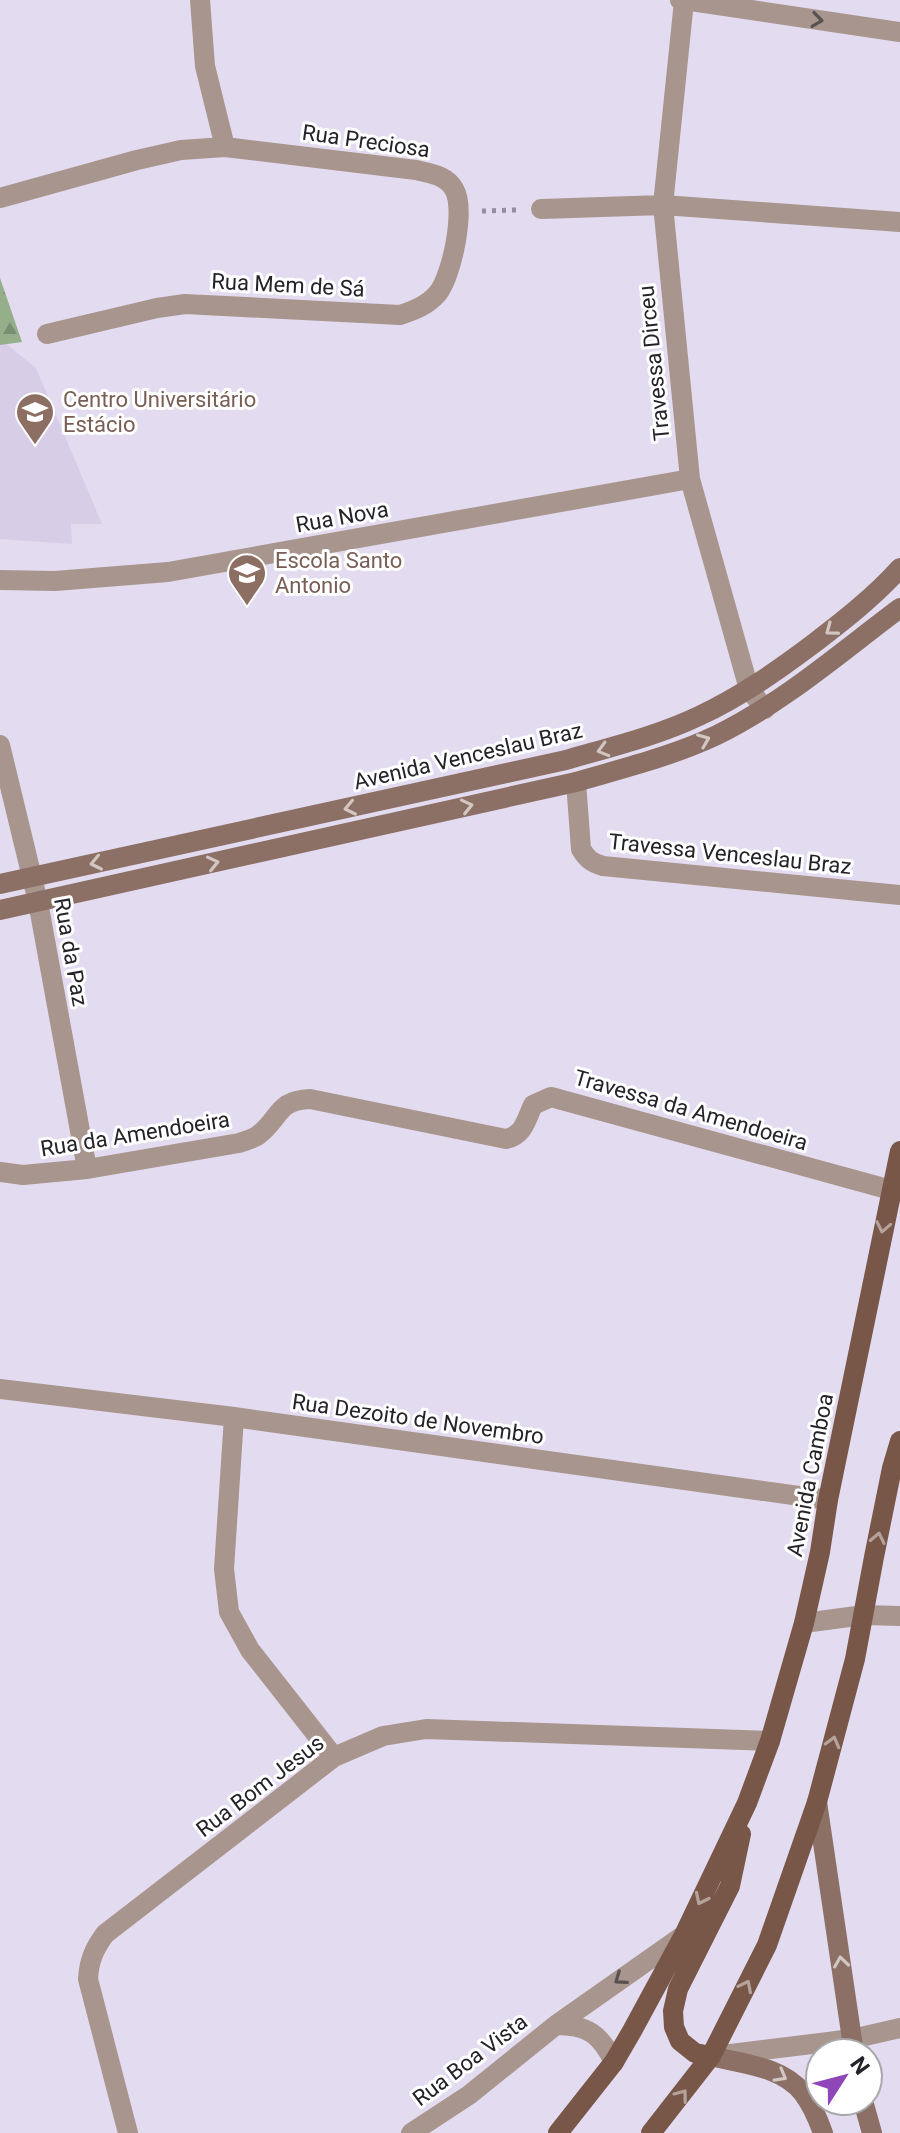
<svg xmlns="http://www.w3.org/2000/svg" width="900" height="2133" font-family="Roboto,sans-serif">
  <style>
    .built { fill: #d7cde7 }
    .forest { fill: url(#forest-firs) }
    .lines { fill: none; stroke-linecap: round; stroke-linejoin: round }
    .path { stroke: #948e9e; stroke-width: 5; stroke-dasharray: 4 6; stroke-linecap: butt }
    .minor { stroke: #a8958d; stroke-width: 20 }
    .tertiary { stroke: #a8958d; stroke-width: 20 }
    .secondary { stroke: #8c7065; stroke-width: 20 }
    .primary { stroke: #785749; stroke-width: 20 }
    .oneway { stroke: #595052 }
    .oneway2 { stroke: #d1c6c1 }
    .oneway3 { stroke: #b5a39b }
    .labels { text-anchor: middle; dominant-baseline: central; stroke-width: 6; stroke-linejoin: round; paint-order: stroke }
    .street-label { font-size: 22px; fill: #25222a; stroke: #fff }
    .education-label { font-size: 22px; fill: #785e54; stroke: #fff; text-anchor: start }
  </style>
  <defs>
    <pattern id="forest-firs" width="22" height="20" patternUnits="userSpaceOnUse" patternTransform="scale(2)"><rect width="22" height="20" fill="#96af8b"/><path d="M5 1l3.5 6h-7zM16 11l3.5 6h-7z" fill="#7a8e72"/></pattern>
  </defs>
  <rect width="100%" height="100%" fill="#e3dbf0"/>
  <path class="built" d="M0 339 36 368 102 524H71L72 544 0 539Z"/>
  <path class="forest" d="M0 278 22 342 0 345Z"/>
  <g class="lines">
    <path class="path" d="M482 211 516 210"/>
    <path class="minor" d="M200 0 205 66 225 147
      M680 0 684 1 663 205 690 479 749 689 765 709
      M0 198 137 160 181 150 225 147 416 170C431 174 446 175 454 189 466 209 452 275 438 293 428 305 415 310 400 315L185 304 157 308 47 334
      M541 209 663 205 900 222
      M0 580 55 581 168 572 690 479
      M0 745 38 902 87 1169
      M576 782 581 849C587 859 592 863 603 866L900 895
      M0 1172 23 1175 87 1169 239 1143C245 1141 252 1139 257 1136 280 1120 276 1100 310 1099L506 1139C524 1135 526 1120 533 1105L551 1097 891 1190
      M0 1389 234 1417 828 1500
      M234 1417 224 1569 229 1612 250 1650 334 1757
      M128 2133 88 1979C89 1961 94 1949 105 1934L334 1757 383 1736 426 1729 770 1741"/>
    <path class="tertiary" d="M684 0 900 32
      M804 1623 864 1615 900 1616
      M556 2025C588 2025 600 2034 614 2062
      M715 2056 852 2039 900 2028
      M411 2133 469 2095 556 2025 684 1935"/>
    <path class="secondary" d="M0 884 566 760C611 747 657 736 699 716 740 697 777 671 813 644 843 621 874 597 900 568
      M0 910 576 782C624 768 673 756 717 735 784 702 841 652 900 608
      M817 1802 854 2053
      M711 2056C742 2064 782 2066 803 2093 812 2105 818 2119 823 2133
      M863 2101 872 2133"/>
    <path class="primary" d="M711 2056 695 2053 680 2041 674 2027 673 2011 678 1989 730 1886 741 1834
      M558 2133 614 2062 632 2031 684 1935 747 1803 770 1741 804 1623 820 1552 828 1500 900 1151
      M651 2133 711 2056 767 1945 817 1802 855 1659 874 1557 892 1468 900 1441"/>
  </g>
  <defs><path id="oneway-chevron" d="M-2-3.5L2.5 0L-2 3.5" fill="none" stroke-width="1.6" stroke-linecap="round" stroke-linejoin="round" transform="scale(2)"/></defs>
  <g class="oneway">
    <use href="#oneway-chevron" transform="translate(817 20) rotate(8)"/>
    <use href="#oneway-chevron" transform="translate(620 1979) rotate(145)"/>
  </g>
  <g class="oneway2">
    <use href="#oneway-chevron" transform="translate(831 630) rotate(143)"/>
    <use href="#oneway-chevron" transform="translate(704 740) rotate(-22)"/>
    <use href="#oneway-chevron" transform="translate(603 750) rotate(164)"/>
    <use href="#oneway-chevron" transform="translate(467 806) rotate(-13)"/>
    <use href="#oneway-chevron" transform="translate(350 808) rotate(168)"/>
    <use href="#oneway-chevron" transform="translate(96 863) rotate(168)"/>
    <use href="#oneway-chevron" transform="translate(213 863) rotate(-13)"/>
    <use href="#oneway-chevron" transform="translate(841 1962) rotate(-98)"/>
    <use href="#oneway-chevron" transform="translate(781 2076) rotate(29)"/>
  </g>
  <g class="oneway3">
    <use href="#oneway-chevron" transform="translate(883 1227) rotate(101)"/>
    <use href="#oneway-chevron" transform="translate(878 1538) rotate(-78)"/>
    <use href="#oneway-chevron" transform="translate(833 1742) rotate(-75)"/>
    <use href="#oneway-chevron" transform="translate(701 1899) rotate(116)"/>
    <use href="#oneway-chevron" transform="translate(746 1986) rotate(-63)"/>
    <use href="#oneway-chevron" transform="translate(682 2095) rotate(-53)"/>
  </g>
  <defs>
    <symbol id="university-pin" viewBox="-11 -11 22 30"><path d="M0 17L-7.5 6A9.5 9.5 0 1 1 7.5 6Z" fill="#8d6e63" stroke="#fff"/><path d="M0-5L7-2L0 1L-7-2ZM-4 1L0 2.5L4 1V4Q0 6-4 4Z" fill="#fff"/></symbol>
    <symbol id="school-pin" viewBox="-11 -11 22 30"><path d="M0 17L-7.5 6A9.5 9.5 0 1 1 7.5 6Z" fill="#8d6e63" stroke="#fff"/><path d="M0-5L7-2L0 1L-7-2ZM-4 1L0 2.5L4 1V4Q0 6-4 4Z" fill="#fff"/></symbol>
  </defs>
  <g fill-rule="evenodd">
    <use href="#university-pin" x="13" y="390" width="44" height="60"/>
    <use href="#school-pin" x="225" y="551" width="44" height="60"/>
  </g>
  <g class="labels">
    <g class="street-label">
      <text transform="translate(366 141) rotate(8)">Rua Preciosa</text>
      <text transform="translate(288 285) rotate(3)">Rua Mem de Sá</text>
      <text transform="translate(654 363) rotate(-96)">Travessa Dirceu</text>
      <text transform="translate(342 517) rotate(-10)">Rua Nova</text>
      <text transform="translate(468 756) rotate(-13)">Avenida Venceslau Braz</text>
      <text transform="translate(730 854) rotate(6)">Travessa Venceslau Braz</text>
      <text transform="translate(71 952) rotate(80)">Rua da Paz</text>
      <text transform="translate(691 1110) rotate(16)">Travessa da Amendoeira</text>
      <text transform="translate(135 1134) rotate(-9)">Rua da Amendoeira</text>
      <text transform="translate(418 1419) rotate(8)">Rua Dezoito de Novembro</text>
      <text transform="translate(810 1475) rotate(-79)">Avenida Camboa</text>
      <text transform="translate(260 1786) rotate(-37)">Rua Bom Jesus</text>
      <text transform="translate(470 2060) rotate(-37)">Rua Boa Vista</text>
    </g>
    <g class="education-label">
      <text x="63" y="399">Centro Universitário<tspan x="63" dy="25">Estácio</tspan></text>
      <text x="275" y="560">Escola Santo<tspan x="275" dy="25">Antonio</tspan></text>
    </g>
  </g>
  <g transform="translate(844 2077) rotate(54)"><circle r="38" fill="#ffffff" stroke="#a8a7aa" stroke-width="2"/>
  <path d="M0-6L14 30L0 20L-14 30Z" fill="#8f46b8"/>
  <text y="-12" font-size="22" font-weight="bold" text-anchor="middle" fill="#25222a">N</text>
  </g>
</svg>
